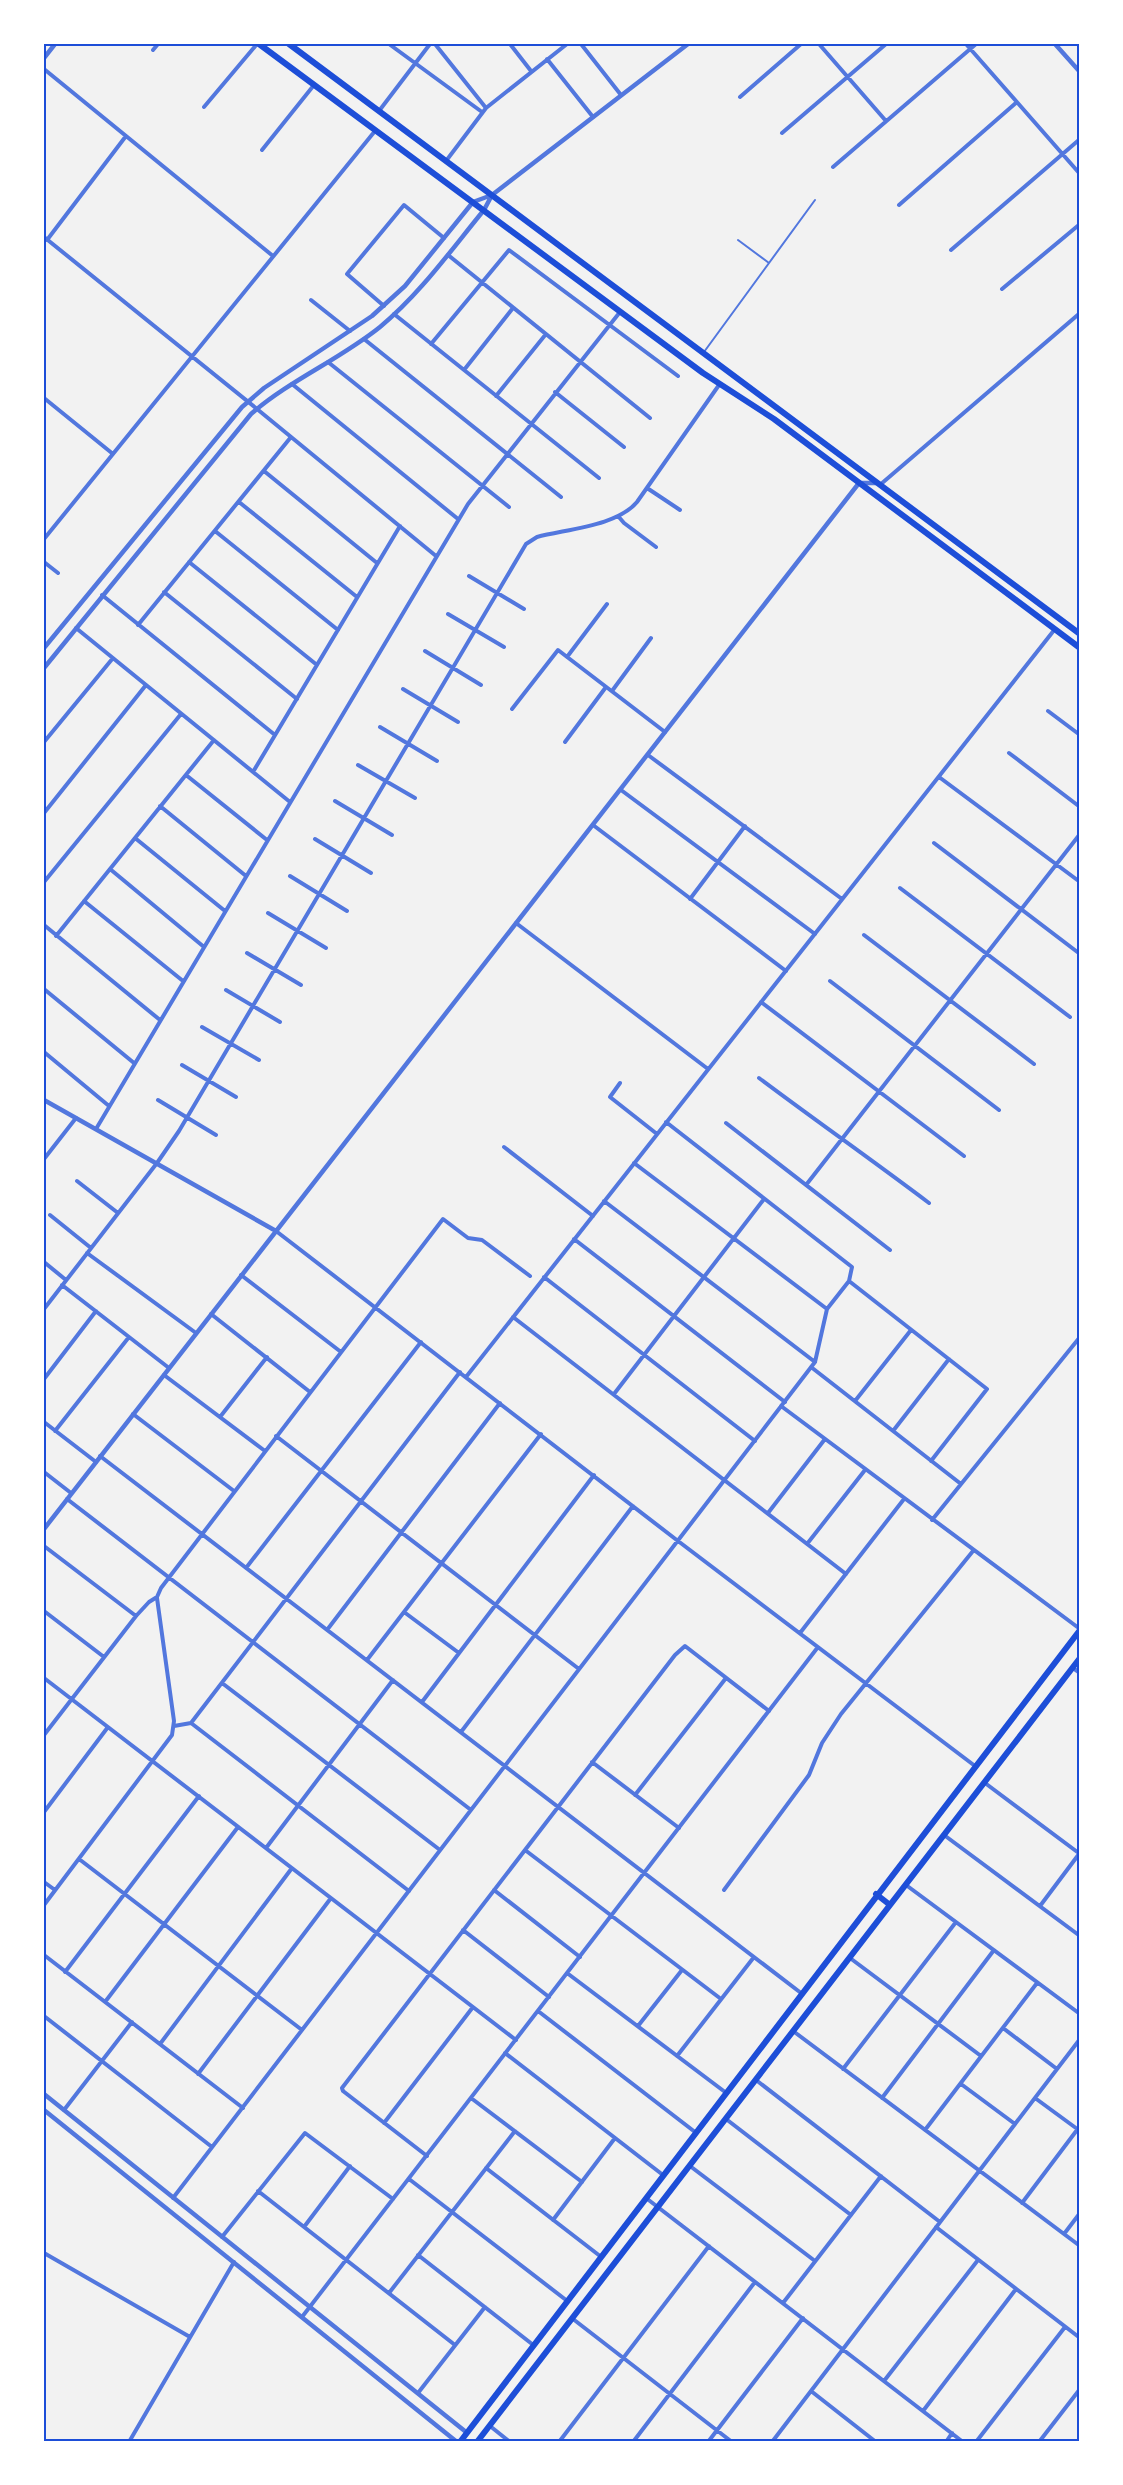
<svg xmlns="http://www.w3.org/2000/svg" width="1123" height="2485" font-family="'Archivo Narrow',sans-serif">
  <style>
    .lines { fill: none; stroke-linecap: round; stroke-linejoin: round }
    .service { stroke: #5277de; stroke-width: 2 }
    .minor { stroke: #5277de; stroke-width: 4 }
    .tertiary { stroke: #5277de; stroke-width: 4.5 }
    .primary { stroke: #1d4ed8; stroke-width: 6 }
    .neatline { fill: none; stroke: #1d4ed8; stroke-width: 2 }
  </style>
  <rect width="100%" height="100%" fill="#f2f2f2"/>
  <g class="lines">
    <path class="service" d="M738 240 769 263
      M704 352 815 200"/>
    <path class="minor" d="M389 44 482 112
      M435 44 486 108
      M510 44 531 71
      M581 44 621 95
      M819 44 886 121
      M966 44 1080 174
      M153 50 158 44
      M547 59 593 117
      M44 69 273 256
      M740 97 801 44
      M204 107 257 44
      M379 111 430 44
      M782 133 886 44
      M262 150 314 85
      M446 161 486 108 567 44
      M833 167 976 44
      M899 205 1017 102
      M44 237 257 409 436 556
      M47 240 126 136
      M951 250 1080 139
      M448 255 650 418
      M1002 289 1080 224
      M311 300 350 331
      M384 306 347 274 404 205 444 238
      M394 314 599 478
      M364 339 561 497
      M431 344 509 250 678 376
      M328 362 509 507
      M464 370 513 308
      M292 384 458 519
      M555 392 624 447
      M496 396 546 334
      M44 398 113 454
      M264 471 377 563
      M881 484 1080 313
      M647 488 680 510
      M239 502 357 597
      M618 516 624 523 656 547
      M215 531 338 630
      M44 539 375 131
      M44 562 58 573
      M189 562 317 665
      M469 576 524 609
      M164 592 297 699
      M102 595 275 735
      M448 614 504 647
      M138 625 291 437
      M76 628 290 802
      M425 651 481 685
      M567 657 607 604
      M403 689 458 722
      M612 691 651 638
      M512 709 558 650 665 732
      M1048 711 1080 735
      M380 727 437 761
      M44 742 113 658
      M565 742 606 687
      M1009 753 1080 807
      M648 755 842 899
      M358 765 415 798
      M253 772 400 526
      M186 775 267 840
      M939 777 1080 882
      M621 790 815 934
      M335 801 392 835
      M160 806 246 876
      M44 813 146 685
      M593 825 786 971
      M135 838 225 911
      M315 839 371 873
      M934 843 1080 954
      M110 869 204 947
      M290 876 347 911
      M44 882 181 714
      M900 888 1070 1017
      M690 899 745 826
      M84 901 183 981
      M268 913 326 948
      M516 923 708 1069
      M44 925 160 1020
      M864 935 1034 1064
      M56 936 214 740
      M247 953 301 985
      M830 981 999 1110
      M44 989 134 1063
      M226 990 280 1022
      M761 1002 964 1156
      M202 1027 259 1060
      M44 1052 109 1106
      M182 1065 236 1097
      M759 1078C815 1120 872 1160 929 1203
      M620 1083 610 1097 657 1134
      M158 1100 216 1135
      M726 1123 890 1250
      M96 1129 468 504 620 312
      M504 1147 593 1216
      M44 1159 76 1118
      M634 1163 827 1309
      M77 1181 118 1213
      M806 1185 1080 834
      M604 1201 815 1362
      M50 1215 91 1248
      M276 1231 678 1541 975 1766
      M574 1239 785 1402
      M87 1253 196 1333
      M44 1262 66 1280
      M241 1275 341 1352
      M544 1277 755 1441
      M849 1281 987 1389 931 1461
      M62 1285 169 1368
      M44 1309 157 1163 179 1131 526 544 537 537C567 529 617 526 637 502L719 385
      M211 1314 310 1392
      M513 1317 846 1574
      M811 1367 961 1484
      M164 1375 265 1451
      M466 1377 1055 629
      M44 1379 96 1311
      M614 1394 764 1199
      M855 1401 911 1330
      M781 1406 1080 1629
      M133 1414 234 1491
      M220 1417 267 1357
      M44 1422 96 1462
      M55 1431 129 1337
      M893 1431 949 1359
      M276 1436 579 1669
      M100 1456 801 1993
      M44 1472 71 1493
      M67 1499 471 1810
      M768 1513 825 1439
      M932 1520 1080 1337
      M807 1544 865 1470
      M44 1546 136 1616
      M246 1568 421 1342
      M44 1611 104 1657
      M404 1612 459 1653
      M327 1630 500 1403
      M800 1633 904 1499
      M367 1660 541 1434
      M1073 1668 1080 1673
      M44 1678 516 2040
      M222 1683 440 1850
      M422 1702 594 1475
      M191 1723 409 1891
      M174 1726 191 1723 460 1372
      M461 1732 633 1506
      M44 1735 136 1616 149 1602 157 1597 161 1588 443 1219 468 1238 482 1240 530 1276
      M592 1762 679 1828
      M985 1783 1080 1854
      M635 1795 726 1678
      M44 1812 108 1727
      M944 1835 1080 1936
      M266 1848 393 1680
      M525 1850 721 1999
      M79 1859 302 2030
      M44 1882 55 1890
      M906 1885 1080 2014
      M494 1890 580 1957
      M724 1890 809 1775 822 1743 841 1714 973 1551
      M44 1905 172 1735 174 1721 157 1598
      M1040 1906 1079 1854
      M463 1930 549 1997
      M44 1955 243 2108
      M850 1958 981 2056
      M65 1972 199 1796
      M567 1973 725 2092
      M105 2002 238 1827
      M538 2011 695 2132
      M44 2016 212 2147
      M638 2026 682 1970
      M1003 2028 1057 2069
      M793 2031 1080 2246
      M160 2044 292 1868
      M505 2053 663 2175
      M677 2056 754 1957
      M843 2069 956 1922
      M198 2074 331 1898
      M756 2080 940 2222
      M961 2084 1015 2124
      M471 2098 582 2182
      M882 2098 994 1950
      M1035 2098 1080 2131
      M64 2110 132 2022
      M726 2119 851 2215
      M384 2123 473 2007
      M925 2130 1037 1983
      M427 2156 343 2091 342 2088 675 1655 685 1646 769 1711
      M690 2166 815 2261
      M486 2168 600 2256
      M409 2179 566 2300
      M258 2191 455 2345
      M173 2198 815 1362 827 1309 849 1281 852 1267 666 1122
      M646 2198 963 2442
      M1022 2203 1080 2126
      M553 2220 615 2138
      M304 2227 350 2166
      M936 2227 1080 2338
      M1064 2234 1080 2213
      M222 2237 305 2133 393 2199
      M44 2253 190 2337
      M418 2255 532 2344
      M389 2293 515 2131
      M783 2303 881 2176
      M302 2317 818 1647
      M573 2319 732 2442
      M884 2381 978 2260
      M811 2391 876 2442
      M418 2393 485 2307
      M923 2411 1016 2289
      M490 2426 510 2442
      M129 2442 234 2262
      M559 2442 709 2246
      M633 2442 755 2282
      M708 2442 803 2318
      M772 2442 1080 2039
      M946 2442 952 2433
      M976 2442 1065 2327
      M1039 2442 1080 2389"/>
    <path class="tertiary" d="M1055 44 1080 72
      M44 58 55 44
      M44 648 242 407 264 388 372 316 405 286 473 202 492 195
      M44 668 251 414C290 380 339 360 380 327 420 294 451 250 484 210L492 195 688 44
      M44 1100 276 1231
      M44 1529 859 483H876
      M44 2094 466 2432
      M44 2110 457 2442"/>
    <path class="primary" d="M259 44 703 373 774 419 1080 648
      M289 44 1080 634
      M876 1894 890 1905
      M460 2442 1080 1630
      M477 2442 1080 1658"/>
  </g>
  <rect width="1123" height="2485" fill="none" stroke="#ffffff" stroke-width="90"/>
  <rect x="45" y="45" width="1033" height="2395" class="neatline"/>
</svg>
